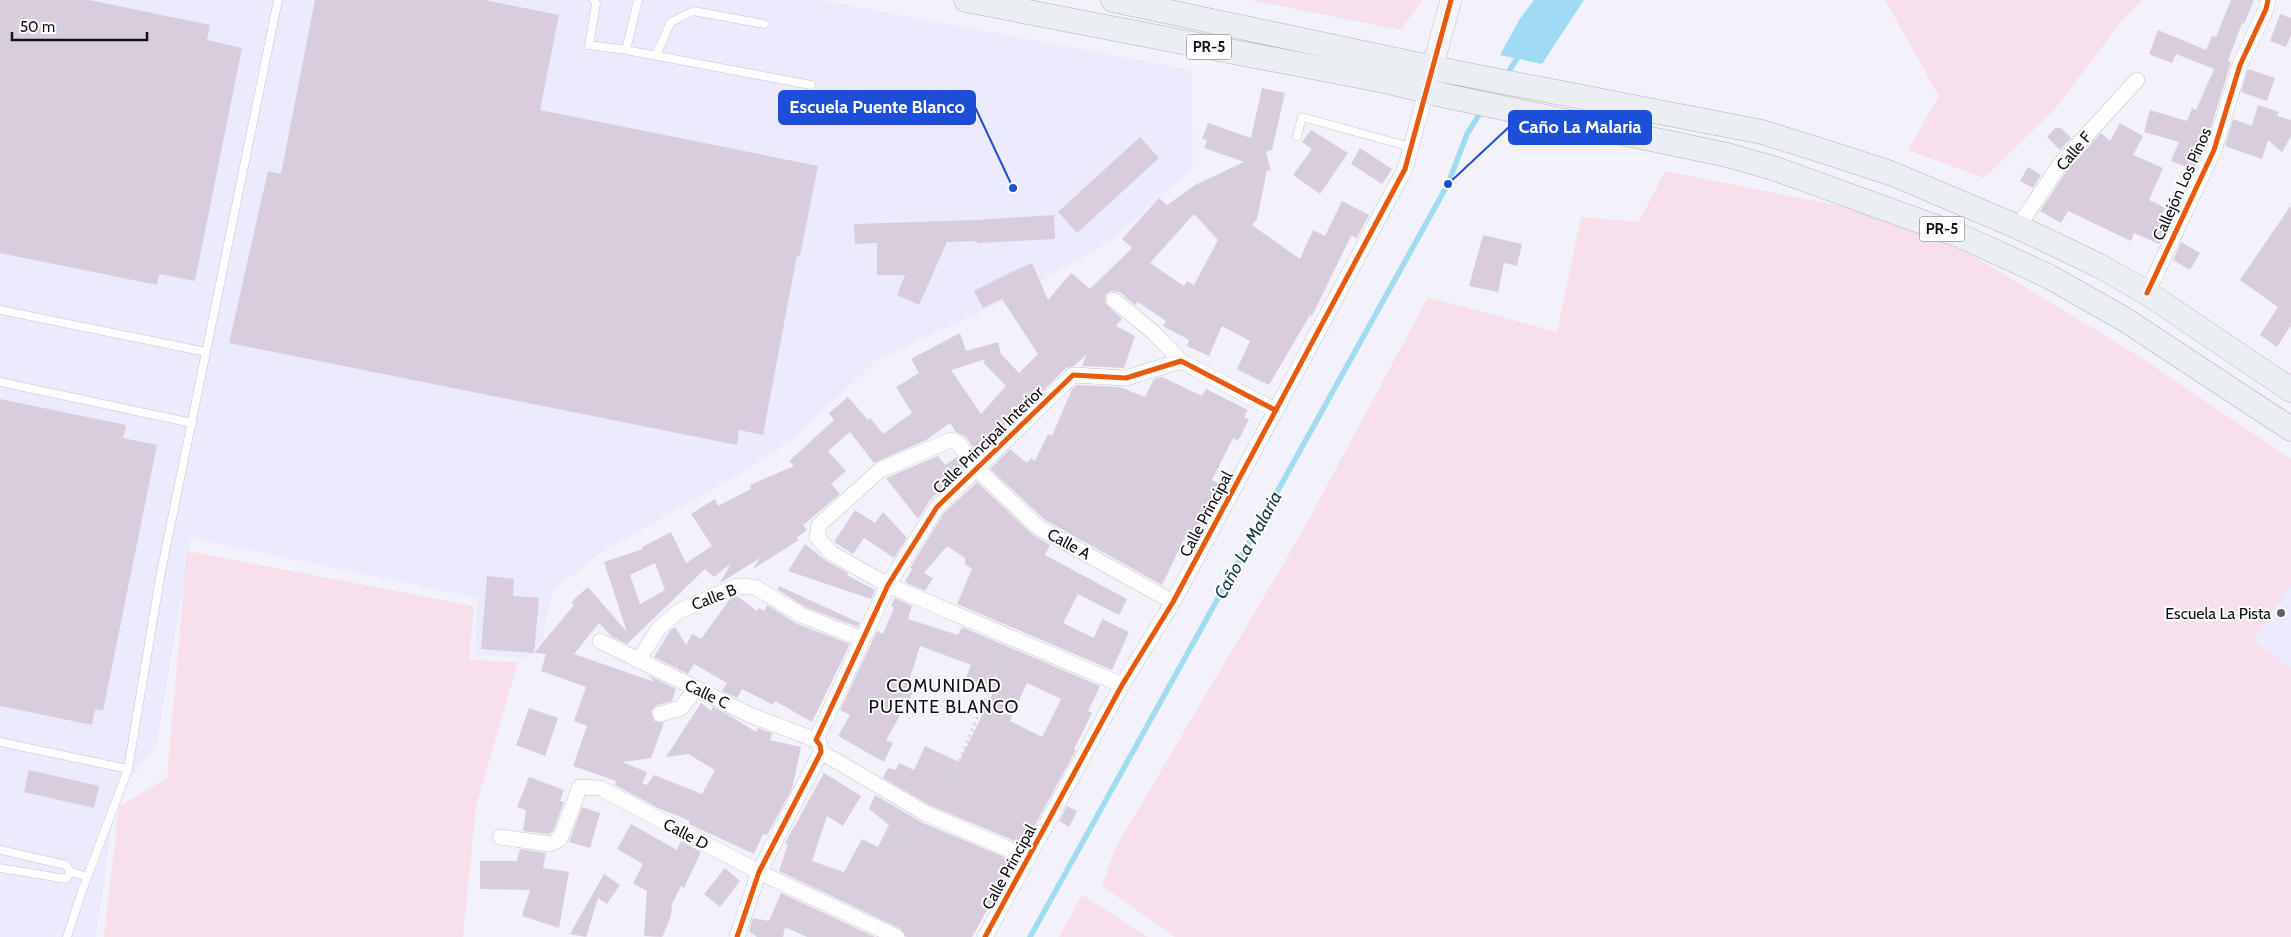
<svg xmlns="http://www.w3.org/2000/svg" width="2291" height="937" font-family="Cabin,sans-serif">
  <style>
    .built { fill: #ecebfd }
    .green { fill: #f7e0ec }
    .water { fill: #9fdcf4 }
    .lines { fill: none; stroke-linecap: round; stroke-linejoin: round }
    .stream { stroke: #9fdcf4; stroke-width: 5.5 }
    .building { fill: #d8cddc; fill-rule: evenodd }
    .lane-casing { stroke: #c5c4cc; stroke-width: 9 }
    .street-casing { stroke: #c5c4cc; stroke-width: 16 }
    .secondary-casing { stroke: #c5c4cc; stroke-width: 22 }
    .primary-casing { stroke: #acb1bc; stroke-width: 25 }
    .path { stroke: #d9d8db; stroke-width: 3; stroke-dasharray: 2.5 4; stroke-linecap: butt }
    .lane { stroke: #fdfdfe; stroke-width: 8 }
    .street { stroke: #fdfdfe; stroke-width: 15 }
    .secondary { stroke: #f4f5f8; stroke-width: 21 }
    .primary { stroke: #ebeef3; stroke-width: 24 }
    .cycleway-casing { stroke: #fff; stroke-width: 8 }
    .cycleway { stroke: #e8590c; stroke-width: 5 }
    .poi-dot { fill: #5f5e66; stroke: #fff; stroke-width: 2 }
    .labels { text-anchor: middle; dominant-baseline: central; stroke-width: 4; stroke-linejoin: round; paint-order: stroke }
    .shield { fill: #fff; stroke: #58575d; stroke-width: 1 }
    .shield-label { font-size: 15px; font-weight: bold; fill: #100f17 }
    .street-label { font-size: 16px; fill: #100f17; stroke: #fff }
    .poi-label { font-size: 16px; fill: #100f17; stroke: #fff; text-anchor: end }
    .water-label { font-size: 18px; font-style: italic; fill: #133b49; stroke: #fff }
    .neighbourhood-label { font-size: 18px; letter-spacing: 1px; fill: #100f17; stroke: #fff }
    .leader { fill: none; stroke: #1d4ed8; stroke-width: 2 }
    .callout-dot { fill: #1d4ed8; stroke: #fff; stroke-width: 2 }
    .callout { fill: #1d4ed8; stroke: #1d4ed8; stroke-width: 2 }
    .callout-label { font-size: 18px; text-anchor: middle; font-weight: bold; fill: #fff }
  </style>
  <rect width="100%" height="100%" fill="#f3f2fa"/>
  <path class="built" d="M0 0H821L1192 70 1193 168 1111 241 1007 300 875 361 794 439 748 469 597 555 552 592 542 641 531 655 525 658 475 655 477 598 191 538 156 747 116 796 96 937H0Z
    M2291 584V668L2253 642Z"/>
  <path class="green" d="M1250 0H1422L1401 30Z
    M1885 0H2143L2121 22 2055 109 1984 178 1908 150 1939 96Z
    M1665 171 1860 210 1967 252 2137 355 2291 459V584L2253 641 2291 668V937H1175L1102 886 1117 845 1302 532 1428 297 1557 332 1581 217 1639 222Z
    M187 551 474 606 469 660 518 662 476 807 463 937H104L119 806 167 778Z
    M1082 895 1148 937H1059Z"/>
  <path class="water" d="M1534 0H1584L1542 64 1500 55 1519 20Z"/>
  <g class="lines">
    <path class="stream" d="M1506 76 1521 52
      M1030 937 1448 184 1467 134 1482 110"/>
  </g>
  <path class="building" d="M0 0H89L210 25 207 40 242 48 195 281 159 274 157 285 0 253Z
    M315 0H484L559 15 540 110 818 166 800 256 797 255 763 435 739 430 737 445 229 343 268 171 281 174Z
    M2231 0H2254L2244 24 2242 23 2228 61 2231 62 2205 147 2194 170 2171 161 2179 142 2144 132 2150 110 2187 121 2192 108 2196 110 2214 69 2176 54 2172 63 2149 54 2158 30 2206 50 2212 36 2216 37Z
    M2280 14 2291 18V35L2286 47 2270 41Z
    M2248 69 2275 78 2267 101 2241 92Z
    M1262 88 1285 93 1272 150 1266 152 1271 171 1267 170 1257 219 1252 225 1300 259 1313 230 1325 236 1342 201 1369 215 1357 238 1351 236 1312 316 1310 315 1269 385 1237 369 1250 341 1222 326 1209 356 1187 346 1189 340 1163 326 1166 321 1138 302 1135 305 1120 292 1111 291 1106 294 1105 303 1122 319 1116 326 1135 336 1124 368 1082 366 1087 354 1074 366 1066 368 1019 415 1017 413 978 454 966 437 956 432 950 423 926 440 874 463 850 432 828 451 846 471 831 484 840 494 803 525 807 530 796 538 799 540 753 569 760 558 720 583 731 563 714 577 705 569 627 644 611 636 599 623 574 654 655 682 648 675 676 689 672 701 657 705 651 711 654 721 664 723 651 758 622 762 647 772 642 783 647 785 654 775 702 794 715 770 688 754 666 757 701 703 711 711 713 707 727 714 756 732 758 728 772 733 770 740 801 747 792 789 767 835 763 834 754 854 689 824 690 821 658 808 615 785 616 781 573 766 587 726 574 721 586 687 541 671 546 654 534 653 574 605 571 602 588 587 627 632 604 562 643 549 642 547 671 532 686 563 712 546 691 514 715 499 718 506 751 489 750 485 794 466 789 461 834 420 829 413 848 397 868 420 870 418 883 434 912 413 896 387 919 373 911 359 960 333 966 351 998 342 1001 354 1019 373 1038 354 1002 299 983 308 974 291 1007 274 1032 263 1048 300 1071 273 1090 289 1132 248 1122 239 1159 198 1167 205 1195 185 1244 162 1204 148 1207 140 1202 139 1208 123 1251 138ZM1194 214 1218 240 1194 285 1187 281 1184 286 1150 263ZM986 359 983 362 1006 386 981 414 951 370ZM655 563 665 590 640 604 630 575Z
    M2258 105 2279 112 2277 116 2291 120V136L2282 152 2268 140 2262 159 2225 146 2233 119 2252 126Z
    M2120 123 2143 136 2133 155 2163 168 2149 200 2165 208 2160 219 2169 223 2159 244 2134 233 2131 241 2068 211 2061 223 2040 211 2068 169 2101 133 2110 141Z
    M2055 128H2061L2071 138 2060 150 2047 137Z
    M1311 130 1348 153 1320 194 1293 175 1312 149 1302 142Z
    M1140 137 1159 158 1077 233 1058 212Z
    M1360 148 1392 169 1382 184 1351 164Z
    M2028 167 2041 175 2033 188 2020 181Z
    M2291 205V325L2277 347 2260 335 2278 307 2240 280Z
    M1054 215 1055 239 977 243V241L947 242 919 305 897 295 905 275H877V243L855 244 854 224 977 220Z
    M1483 235 1522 244 1517 266 1504 263 1498 292 1469 286Z
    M2181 242 2200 253 2190 270 2173 260Z
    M1162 377 1202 396 1206 389 1248 410 1244 417 1249 419 1238 441 1233 438 1212 480 1220 484 1205 511 1207 513 1200 527 1202 528 1194 542 1185 537 1162 585 1045 520 990 469 1010 449 1027 463 1031 458 1035 461 1048 434 1052 436 1072 389 1077 385 1120 387 1145 397 1154 379Z
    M0 399 126 425 123 438 157 445 103 711 95 709 92 725 0 706Z
    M938 456 945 465 957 457 964 467 930 500 918 519 886 478Z
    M977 482 1033 535 1050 545 1045 555 1127 599 1119 615 1078 594 1063 623 1094 638 1102 619 1129 632 1112 670 957 604 972 569 965 564V558L947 546 924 573 933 578 925 591 905 582 912 569 910 568 944 513Z
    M855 510 875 523 883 512 907 538 894 558 864 538 853 554 834 542Z
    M805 544 826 561 848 573 847 575 875 590 871 599 788 571Z
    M487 576 514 579 513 596 539 598 534 653 481 649Z
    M779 586 860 623 858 627 805 607 777 589Z
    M737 596 757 611 759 608 764 611 767 605 797 624 850 644 812 722 775 701 773 705 742 689 737 698 722 691 727 683 694 664 688 674 654 657 670 631 675 627 686 645 692 634 701 639 730 599Z
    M895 598 912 606 908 619 958 635 962 627 1100 686 1088 711 1092 713 1074 749 1076 750 1023 847 1010 839 931 806 883 778 888 768 896 770 899 763 914 770 925 746 959 762 994 691 966 677 971 665 920 646 909 681 917 686 886 740 893 743 884 762 838 736 850 715 840 710 877 631 883 634 894 608 891 606ZM1027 683 1061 699 1042 737 1010 721Z
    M529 708 558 718 545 756 516 745Z
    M29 770 99 786 94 808 24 792Z
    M824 773 861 796 843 826 827 816 812 861 844 872 862 839 878 847 889 825 869 809 875 795 923 823 1002 856 1013 864 972 937H906L901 929 779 871 788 844 785 843Z
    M529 777 564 790 560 801 564 802 553 832 548 834 523 831 526 810 517 807Z
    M1067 806 1077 811 1069 827 1059 821Z
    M582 807 600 813 590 848 569 842Z
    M631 824 677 850 681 841 701 852 684 888 681 886 672 904 671 916 662 937 644 936 647 891 633 883 643 864 617 849Z
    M520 849 546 853 543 868 569 872 559 928 522 916 530 890 480 889V861H517Z
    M725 868 740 881 720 907 704 894Z
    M604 874 620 885 607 904 598 898 586 937 570 934Z
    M781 893 875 937H807L785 927 783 937H757L749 931 753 918 769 921Z"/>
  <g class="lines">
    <defs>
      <path id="lane" d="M594 0 596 4 589 45 626 50
        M638 0 626 50 811 85
        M656 55 671 22 693 11 764 24
        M1297 136 1302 117 1411 147
        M0 310 206 352
        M0 382 192 423
        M0 742 128 769
        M0 850 66 865 71 872 87 877
        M0 868 66 879 71 872
        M67 937 82 891 128 769 161 572 278 0"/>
      <path id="street" d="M2018 227 2061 163 2137 80
        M2147 293 2214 150 2240 65 2266 9 2268 0
        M1114 300 1153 332 1181 361
        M600 641 750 715 816 740
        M638 661 659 628 679 611 737 586 755 587 801 615 862 639
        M1122 685 888 585 831 553 817 537 819 525 880 470 951 440 958 443 977 469 1039 528 1173 602
        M660 714 681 708 696 689
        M821 752 927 814 1006 848 1027 861
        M500 837 550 844 560 839 580 787 600 788 759 872 897 937
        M737 937 759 872 821 752 820 745 816 740 888 585 937 507 1073 375 1126 378 1181 361 1275 410
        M985 937 1122 685 1173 602 1405 169 1426 92"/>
      <path id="secondary" d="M1428 84 1451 0"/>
      <path id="primary" d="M966 0 1385 81 1451 97 1727 155 1773 168 1961 236 2048 276 2124 319 2291 429
        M1113 0 1453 72 1762 132 1829 153 1893 174 2018 227 2098 265 2147 293 2291 390"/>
    </defs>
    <use href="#lane" class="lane-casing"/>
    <use href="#street" class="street-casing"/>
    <use href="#secondary" class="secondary-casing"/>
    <use href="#primary" class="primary-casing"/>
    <path class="path" d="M938 801 947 789 1005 652
      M900 849 920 826"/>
    <use href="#lane" class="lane"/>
    <use href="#street" class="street"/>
    <use href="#secondary" class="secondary"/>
    <use href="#primary" class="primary"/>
    <defs>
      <path id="cycleway" d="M2147 293 2214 150 2240 65 2266 9 2268 0
        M737 937 759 872 821 752 820 745 816 740 888 585 937 507 1073 375 1126 378 1181 361 1275 410
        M985 937 1122 685 1173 602 1405 169 1451 0"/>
    </defs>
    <use href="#cycleway" class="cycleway-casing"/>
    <use href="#cycleway" class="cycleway"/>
  </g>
  <circle class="poi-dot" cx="2281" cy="613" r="5"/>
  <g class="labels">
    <g class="shield">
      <rect x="1186.5" y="34.5" width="45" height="25" rx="4"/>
      <rect x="1919.5" y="216.5" width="45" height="25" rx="4"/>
    </g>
    <g class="shield-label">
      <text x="1209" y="47">PR-5</text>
      <text x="1942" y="229">PR-5</text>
    </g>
    <g class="street-label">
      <text transform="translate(2074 151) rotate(-50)">Calle F</text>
      <text transform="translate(2182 184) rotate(-66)">Callejón Los Pinos</text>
      <text transform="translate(988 440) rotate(-44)">Calle Principal Interior</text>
      <text transform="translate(1206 514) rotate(-62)">Calle Principal</text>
      <text transform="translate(1069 544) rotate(29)">Calle A</text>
      <text transform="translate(714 597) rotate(-21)">Calle B</text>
      <text transform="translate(707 694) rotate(26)">Calle C</text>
      <text transform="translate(686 834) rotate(28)">Calle D</text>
      <text transform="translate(1009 867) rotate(-61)">Calle Principal</text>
    </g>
    <g class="poi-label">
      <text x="2271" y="613">Escuela La Pista</text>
    </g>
    <g class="water-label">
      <text transform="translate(1248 545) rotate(-61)">Caño La Malaria</text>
    </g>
    <g class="neighbourhood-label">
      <text x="944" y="686">COMUNIDAD<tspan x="944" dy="21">PUENTE BLANCO</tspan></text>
    </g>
  </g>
  <path class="leader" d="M1013 188L975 107M1448 184L1509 127"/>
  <g class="callout-dot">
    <circle cx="1013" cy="188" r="5"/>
    <circle cx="1448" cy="184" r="5"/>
  </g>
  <g class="callout">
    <rect x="779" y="91" width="196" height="33" rx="5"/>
    <rect x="1509" y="111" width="142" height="33" rx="5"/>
  </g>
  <g class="callout-label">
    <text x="877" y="113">Escuela Puente Blanco</text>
    <text x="1580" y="133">Caño La Malaria</text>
  </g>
  <path d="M12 32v8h135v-8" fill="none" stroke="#100f17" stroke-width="2.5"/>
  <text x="20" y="32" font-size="15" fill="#100f17" stroke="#ffffff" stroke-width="4" paint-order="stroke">50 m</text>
</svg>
